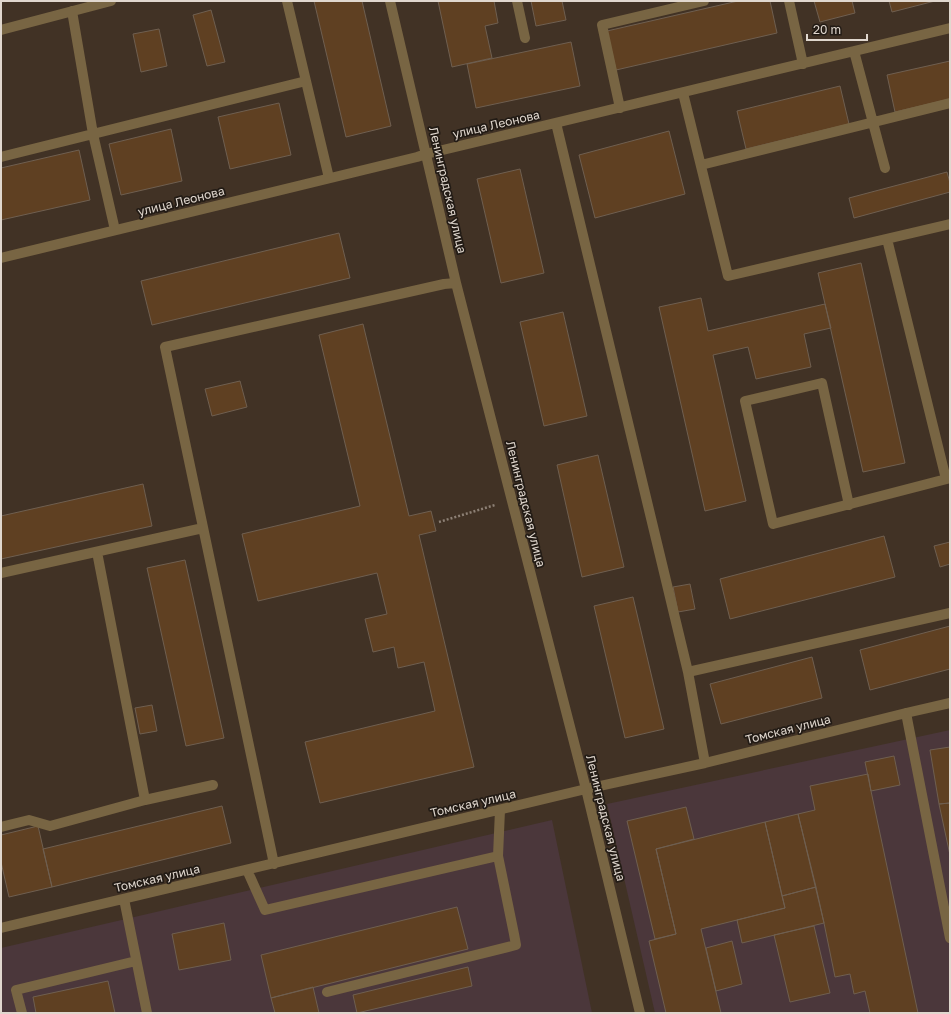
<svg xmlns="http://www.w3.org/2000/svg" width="951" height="1014" font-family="'Golos Text',sans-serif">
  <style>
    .commercial { fill: #4b373b }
    .building { fill: #5f4022; stroke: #6f5f50 }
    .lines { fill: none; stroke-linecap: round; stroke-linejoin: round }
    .path { stroke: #8d8075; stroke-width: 2.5; stroke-dasharray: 2 2; stroke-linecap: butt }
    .minor { stroke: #786543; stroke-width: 10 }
    .labels { text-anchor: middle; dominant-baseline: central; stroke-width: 3.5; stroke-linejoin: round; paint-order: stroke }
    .street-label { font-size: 12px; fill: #e0d7ce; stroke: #221b15 }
  </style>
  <rect width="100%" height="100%" fill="#413225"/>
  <path class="commercial" d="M950 730V1013H655L607 804Z
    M552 820 592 1013H1V948Z"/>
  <path class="building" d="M314 1H362L391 126 346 137Z
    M438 1H494L498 23 485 26 492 58 452 67Z
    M531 1H562L566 20 536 26Z
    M738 1H770L777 33 616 70 607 31Z
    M814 1H852L855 13 820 22Z
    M889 1H935L892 12Z
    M211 10 225 62 207 66 193 15Z
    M159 29 167 66 141 72 133 34Z
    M571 42 580 86 476 108 467 64Z
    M950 61V99L895 112 887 75Z
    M840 86 849 124 746 149 737 111Z
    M279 103 291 155 230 169 218 117Z
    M171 129 182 181 121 195 109 144Z
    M669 131 685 194 595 218 579 155Z
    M79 150 90 200 1 220V168Z
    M520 169 544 273 501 283 477 179Z
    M947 172 950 183V192L854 218 849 198Z
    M339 233 350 278 152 325 141 281Z
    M861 263 905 463 863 472 818 273Z
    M701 298 708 331 825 304 831 328 804 334 811 367 756 379 748 347 713 355 746 501 705 511 659 307Z
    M563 312 587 416 544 426 520 322Z
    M363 324 409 516 431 511 436 531 419 535 474 767 320 803 305 742 435 711 424 662 398 668 394 647 373 652 365 619 387 614 377 573 258 601 242 534 360 506 319 335Z
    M240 381 247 407 212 416 205 389Z
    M598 455 624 567 582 577 557 465Z
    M143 484 152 526 1 559V516Z
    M884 536 895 577 730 619 720 579Z
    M950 542V564L940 567 934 546Z
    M185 560 224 738 186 746 147 568Z
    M690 584 695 609 678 612 673 587Z
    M633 597 664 729 625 738 594 606Z
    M950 626V669L870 690 860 650Z
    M812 657 822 698 721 724 710 684Z
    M152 705 157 731 140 734 135 708Z
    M950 747V803L939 804 930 750Z
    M894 756 900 785 871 791 865 762Z
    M868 774 871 791 918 1013H870L865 991 854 994 850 974 835 977 824 923 798 814 815 810 810 786Z
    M950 803V855L939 804Z
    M222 806 231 843 52 887 43 849Z
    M686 807 694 839 656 849 676 934 655 939 627 821Z
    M798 814 816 887 782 896 765 822Z
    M765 822 785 908 701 929 721 1013H666L649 941 676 934 656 849Z
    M38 826 52 887 9 897 1 862V835Z
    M816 887 824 923 742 943 737 920 785 908 782 896Z
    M457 907 468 949 271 998 261 955Z
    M224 923 231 960 179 970 172 934Z
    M814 926 830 993 790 1002 774 935Z
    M732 941 742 984 716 991 706 948Z
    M468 967 472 986 357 1013 353 995Z
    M108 981 115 1013H36L33 997Z
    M313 987 319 1013H275L271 998Z"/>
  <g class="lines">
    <path class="path" d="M439 522 495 505"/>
    <path class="minor" d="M287 1 329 178
      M390 1 456 283 586 789 640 1013
      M517 1 525 38
      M789 1 803 64
      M72 11 93 134 115 230
      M1 30 111 1
      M854 51 885 168
      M683 93 728 276 950 224
      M620 108 602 25 704 1
      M556 123 688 672
      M1 157 306 81
      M701 165 950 103
      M887 239 946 479
      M1 258 417 157 426 154 950 28
      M849 505 822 383 745 401 773 524 950 478
      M1 573 203 528
      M906 713 950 938
      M705 763 688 672 950 613
      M145 800 213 785
      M1 827 29 820 50 826 145 800 97 552
      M274 864 165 347 444 284 456 283
      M247 870 265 910 498 856 500 810
      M124 899 147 1013
      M1 928 586 789 705 763 906 713 950 703
      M327 992 516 945 514 934 498 856
      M22 1013 16 990 136 961"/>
  </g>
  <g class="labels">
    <g class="street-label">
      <text transform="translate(496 124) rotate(-13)">улица Леонова</text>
      <text transform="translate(448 190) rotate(77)">Ленинградская улица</text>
      <text transform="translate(181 201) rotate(-14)">улица Леонова</text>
      <text transform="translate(526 504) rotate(76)">Ленинградская улица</text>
      <text transform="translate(788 729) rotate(-14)">Томская улица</text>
      <text transform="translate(473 803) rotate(-13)">Томская улица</text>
      <text transform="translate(606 818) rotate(76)">Ленинградская улица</text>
      <text transform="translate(157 878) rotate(-13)">Томская улица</text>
    </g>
  </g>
  <rect width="951" height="1014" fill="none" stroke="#e0d7ce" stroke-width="4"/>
  <path d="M807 34v6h60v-6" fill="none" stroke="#e0d7ce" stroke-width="2"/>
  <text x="813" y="34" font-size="12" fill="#e0d7ce" stroke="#221b15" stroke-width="3" paint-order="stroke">20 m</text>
</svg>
